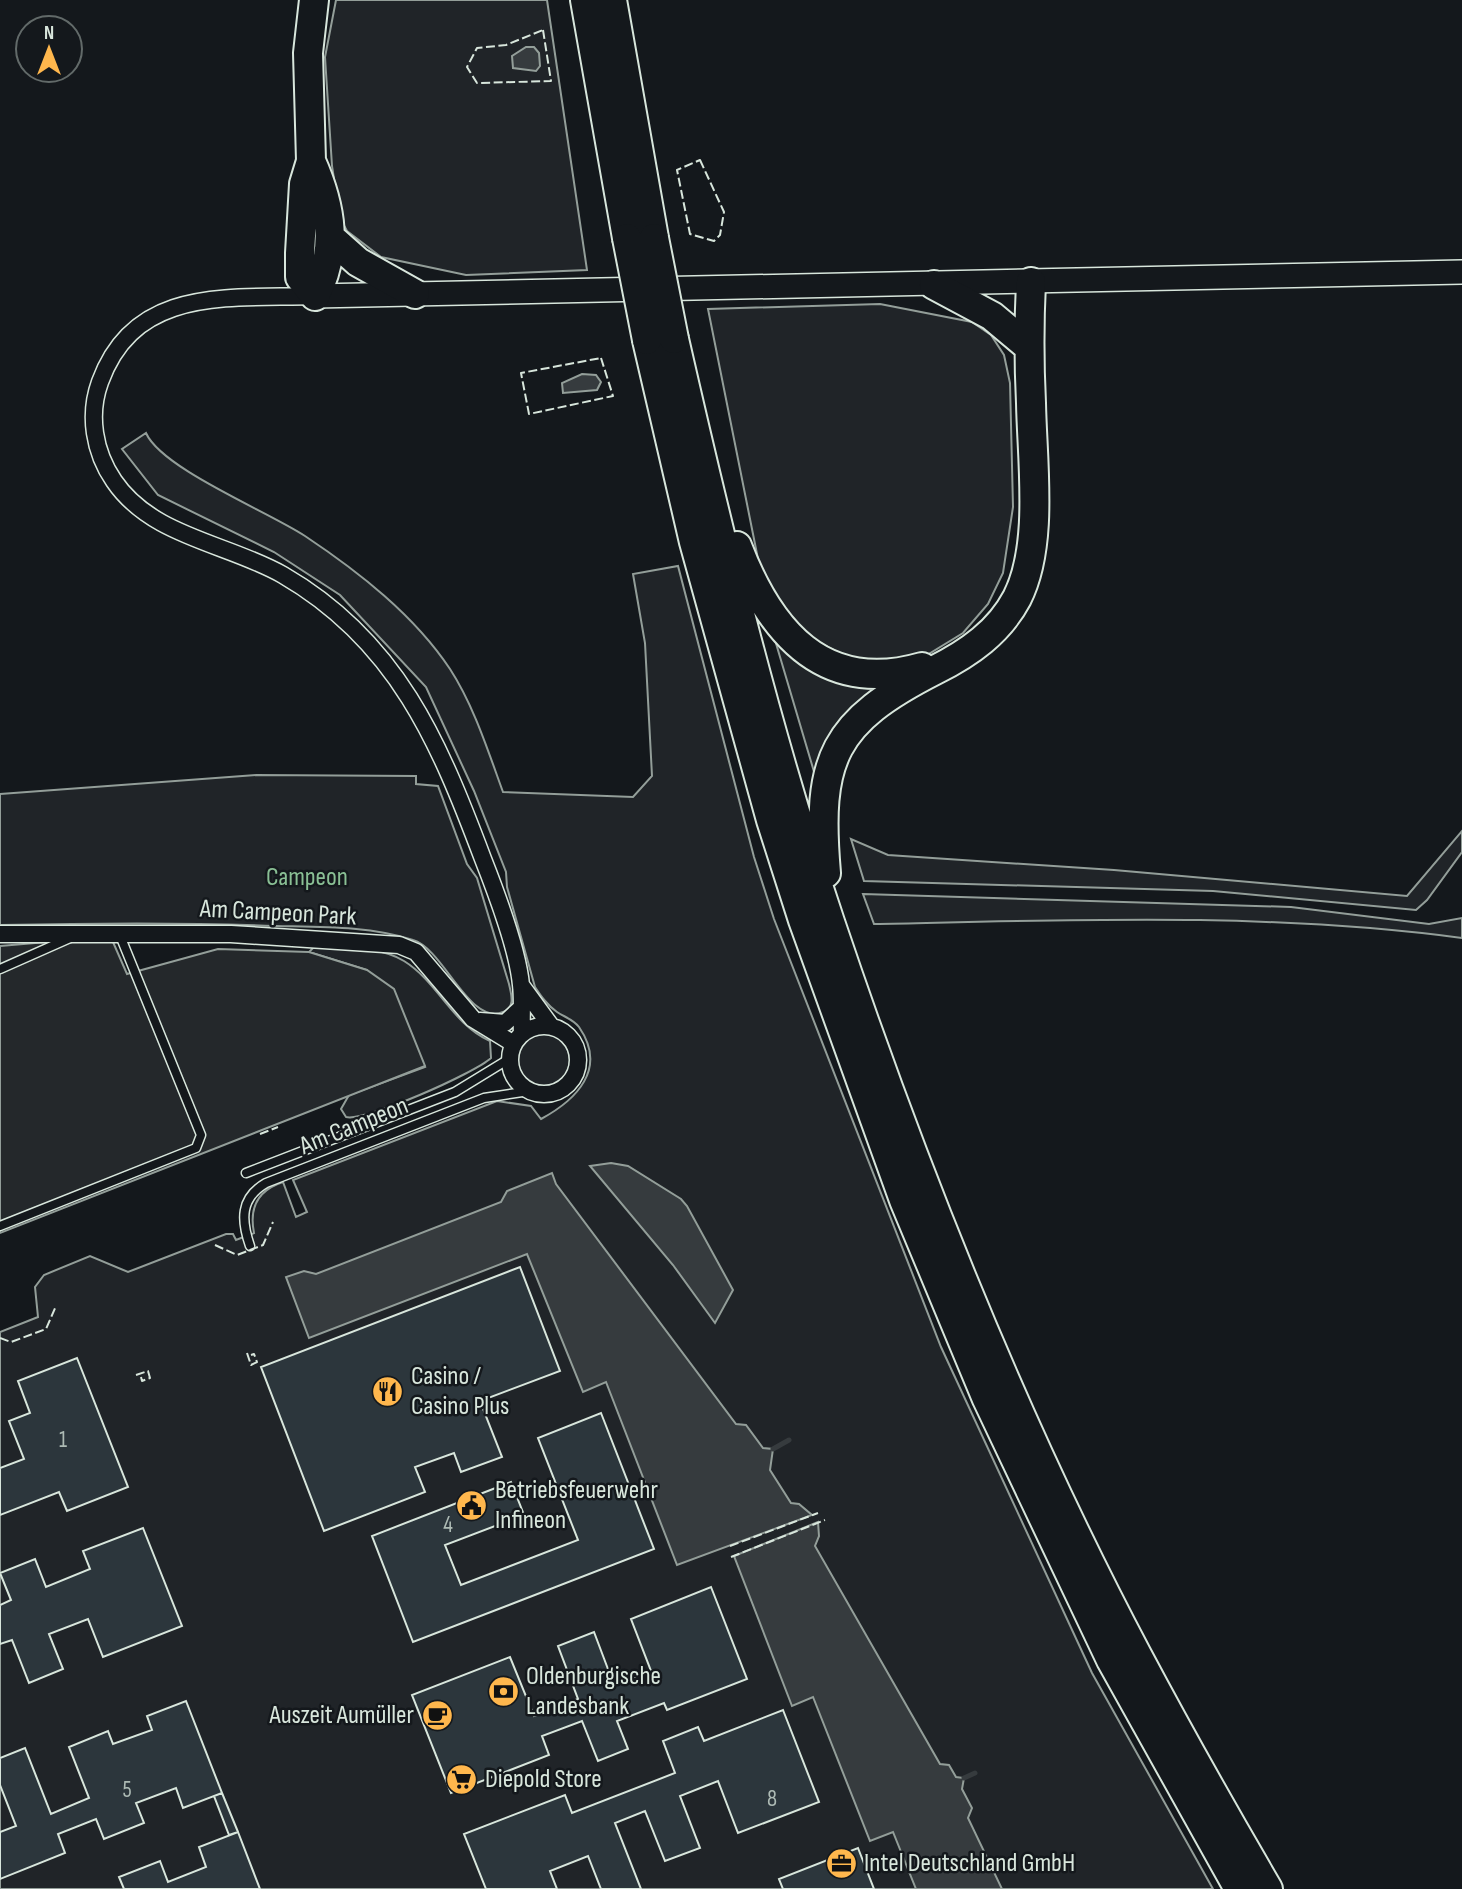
<svg xmlns="http://www.w3.org/2000/svg" width="1462" height="1889" font-family="'Sofia Sans Condensed',sans-serif">
  <style>
    .green { fill: #202428; stroke: #939e99; stroke-width: 2 }
    .parking { fill: #24282b; stroke: #939e99; stroke-width: 2 }
    .water { fill: #363b3e; stroke: #939e99; stroke-width: 2 }
    .lines { fill: none; stroke-linecap: round; stroke-linejoin: round }
    .stream { stroke: #363b3e; stroke-width: 5 }
    .building { fill: #2c363c; stroke: #d8e6dc; stroke-width: 2 }
    .lane-casing { stroke: #d8e6dc; stroke-width: 11 }
    .street-casing { stroke: #d8e6dc; stroke-width: 19 }
    .secondary-casing { stroke: #d8e6dc; stroke-width: 26 }
    .highway-casing { stroke: #d8e6dc; stroke-width: 32 }
    .lane { stroke: #14181c; stroke-width: 8 }
    .street { stroke: #14181c; stroke-width: 16 }
    .secondary { stroke: #14181c; stroke-width: 23 }
    .highway { stroke: #14181c; stroke-width: 28 }
    .highway-bridge-casing { stroke: #d8e6dc; stroke-width: 32; stroke-linecap: butt }
    .highway-bridge { stroke: #14181c; stroke-width: 28 }
    .fence { stroke: #d8e6dc; stroke-width: 2; stroke-dasharray: 9 3.5; stroke-linecap: butt }
    .labels { text-anchor: middle; dominant-baseline: central; stroke-width: 5; stroke-linejoin: round; paint-order: stroke }
    .number-label { font-size: 23px; fill: #adbab4 }
    .park-label { font-size: 26px; fill: #8ac095; stroke: #14181c }
    .street-label { font-size: 26px; fill: #d8e6dc; stroke: #14181c }
    .poi-label { font-size: 26px; fill: #d8e6dc; stroke: #14181c; text-anchor: start }
  </style>
  <rect width="100%" height="100%" fill="#14181c"/>
  <path class="green" d="M336 0H547L587 270 466 275 381 257 347 231 340 218 332 166 325 57Z
    M880 304 972 322 991 335 1004 355 1010 383 1013 507 1003 573 988 604 963 633 927 655 859 663 808 637 788 617 761 574 708 309Z
    M146 433C162 469 269 512 305 536 359 572 414 615 450 669 474 706 488 751 503 792L633 797 652 776 645 643 633 574 678 566 754 857 774 919 941 1347 1092 1673 1213 1889H0V1332L38 1317 35 1287 44 1275 90 1256 128 1272 226 1234H233L236 1240 254 1233C249 1208 258 1190 283 1182L296 1217 307 1212 293 1180 497 1101 531 1106 541 1119C576 1100 608 1069 579 1027 573 1019 564 1017 557 1012 547 1005 541 996 535 987L507 887 506 872 474 791 426 687 340 595 274 552 158 495 122 449Z
    M775 640 882 685 815 775Z
    M256 775 416 776V784L438 786 467 864 477 878 509 984C511 994 516 1007 503 1012 469 1026 444 949 413 940 370 926 321 927 276 926 184 922 92 923 0 925V794Z
    M1462 831V852L1427 900 1416 910 1213 891 864 881 851 839 888 855 1114 870 1407 896Z
    M863 894 1291 907 1429 924 1462 918V938C1267 912 1071 920 874 924Z
    M314 947C342 949 379 945 404 961 438 982 452 1024 490 1041L491 1058C475 1073 365 1122 346 1117L341 1109 349 1095 425 1067 367 970 309 952Z
    M516 1060a27 27 0 1 1 54 0a27 27 0 1 1-54 0Z"/>
  <path class="parking" d="M47 942H113L127 974 218 949 309 952 367 970 394 989 425 1066 0 1233V946Z"/>
  <path class="water" d="M526 47H534L539 53 540 66 536 71 513 68 512 56Z
    M582 374 596 375 601 382 597 390 563 393 562 383Z
    M611 1163 628 1166 681 1199 687 1206 733 1290 715 1323 673 1265 590 1166Z
    M552 1173 556 1184 736 1424 746 1425 763 1448 773 1449 770 1470 791 1503 799 1504 812 1515 677 1565 606 1382 583 1392 527 1254 309 1338 286 1277 304 1271 316 1274 501 1202 507 1191Z
    M818 1522 819 1536 815 1546 940 1764 949 1765 956 1777 964 1778 962 1789 972 1808 968 1818 1002 1889H916L893 1832 870 1841 813 1697 792 1706 734 1556Z"/>
  <g class="lines">
    <path class="stream" d="M773 1449 789 1440
      M964 1778 975 1773"/>
  </g>
  <path class="building" d="M520 1267 560 1371 480 1401 502 1457 461 1472 454 1453 415 1467 425 1492 324 1531 261 1367Z
    M77 1358 128 1487 67 1511 59 1492 0 1515V1468L24 1459 9 1421 30 1413 18 1381Z
    M601 1413 654 1549 413 1642 372 1536 511 1482 524 1515 445 1545 461 1585 578 1540 538 1438Z
    M143 1528 182 1626 103 1657 88 1619 49 1634 63 1669 29 1683 12 1640 0 1644V1605L11 1600 0 1573 35 1559 46 1587 90 1569 83 1551Z
    M711 1587 747 1679 667 1710 664 1703 617 1721 628 1749 598 1761 582 1721 542 1736 549 1755 451 1793 412 1695 510 1657 534 1716 578 1699 558 1646 594 1632 614 1685 619 1683 651 1671 631 1619Z
    M186 1701 222 1793 183 1808 176 1788 136 1803 144 1823 104 1839 96 1819 58 1834 65 1853 0 1879V1832L16 1826 0 1785V1758L25 1748 51 1814 89 1798 69 1747 108 1731 113 1744 152 1730 147 1716Z
    M783 1710 819 1802 738 1833 718 1781 680 1796 700 1848 665 1861 645 1811 615 1823 641 1889H601L588 1856 550 1871 557 1889H486L464 1834 565 1795 572 1813 675 1773 663 1741 698 1727 704 1741Z
    M222 1793 238 1832 229 1835 214 1796Z
    M238 1832 260 1889H124L119 1877 160 1861 168 1882 206 1867 199 1847Z
    M858 1848 874 1889H783L779 1879Z"/>
  <g class="lines">
    <defs>
      <path id="lane" d="M0 969 70 938
        M246 1173 455 1092 509 1059
        M0 1226 196 1148 201 1135 119 933
        M250 1246C241 1220 240 1198 266 1183L484 1098 529 1091"/>
      <path id="street" d="M315 296C230 299 135 285 100 382 88 415 94 452 114 481 152 537 227 543 283 575 397 641 439 742 483 859 496 892 518 951 521 985 523 1001 521 1018 522 1034
        M0 934H231L399 945 416 952 473 1019 514 1044
        M521 985 551 1026
        M480 1021 505 1023 520 1009
        M510 1060a34 34 0 1 1 68 0a34 34 0 1 1-68 0Z"/>
      <path id="secondary" d="M315 296 1462 272"/>
      <path id="highway" d="M585 0 627 238
        M612 0 654 238
        M311 161C332 208 338 250 315 296L300 277V253L304 184 311 161 308 53 314 0
        M331 238 358 262 415 294
        M934 285 992 316 1029 347
        M674 339C719 536 766 731 830 922 914 1172 1013 1421 1137 1655 1179 1734 1223 1812 1268 1889
        M647 340 694 542 771 820 803 920 904 1200 987 1399 1111 1660 1239 1889
        M737 546C769 630 822 696 922 667
        M826 873C816 758 833 722 935 670 969 653 999 632 1017 598 1044 545 1032 461 1031 403 1029 363 1029 322 1031 282"/>
    </defs>
    <use href="#lane" class="lane-casing"/>
    <use href="#street" class="street-casing"/>
    <use href="#secondary" class="secondary-casing"/>
    <use href="#highway" class="highway-casing"/>
    <use href="#lane" class="lane"/>
    <use href="#street" class="street"/>
    <use href="#secondary" class="secondary"/>
    <use href="#highway" class="highway"/>
    <defs>
      <path id="highway-bridge" d="M627 238 647 340
        M654 238 674 339"/>
    </defs>
    <use href="#highway-bridge" class="highway-bridge-casing"/>
    <use href="#highway-bridge" class="highway-bridge"/>
    <path class="fence" d="M543 30 551 81 477 83 467 67 477 48 506 45Z
      M700 160 724 212 720 235 714 241 690 234 677 170Z
      M601 358 613 396 529 414 521 373Z
      M260 1134 278 1127
      M215 1245 237 1255 263 1245 273 1222
      M0 1338 11 1342 46 1329 56 1306
      M247 1353 251 1365 257 1362 254 1354 251 1355
      M136 1375 148 1371 150 1378 142 1381 141 1377
      M730 1546 818 1513
      M731 1557 825 1520"/>
  </g>
  <defs>
    <symbol id="restaurant-disc" viewBox="-11 -11 22 22"><circle r="9.5" fill="#ffb74d" stroke="#14181c"/><path d="M-5-6h1v4h1v-4h1v4h1v-4h1v5L-1.5 .5V6h-2V.5L-5-1ZM5-6V6H3V1.5H1.5Q1.5-4 5-6Z" fill="#111"/></symbol>
    <symbol id="civic-disc" viewBox="-11 -11 22 22"><circle r="9.5" fill="#ffb74d" stroke="#14181c"/><path d="M-.6-6.5H3V-4.5H.6V-3L4-1V1h2V6H-6V1h2V-1L-.6-3ZM-1.2 2.5V6h2.4V2.5Z" fill="#111"/></symbol>
    <symbol id="bank-disc" viewBox="-11 -11 22 22"><circle r="9.5" fill="#ffb74d" stroke="#14181c"/><path d="M-6-4H6V4H-6ZM0-2.3a2.3 2.3 0 1 0 0 4.6a2.3 2.3 0 1 0 0-4.6Z" fill="#111"/></symbol>
    <symbol id="cafe-disc" viewBox="-11 -11 22 22"><circle r="9.5" fill="#ffb74d" stroke="#14181c"/><path d="M-5.5-4.5H6V0H3Q3 3.5 0 3.5H-2.5Q-5.5 3.5-5.5 0ZM3-3.2v2h1.7v-2ZM-6 4.5H4V6H-6Z" fill="#111"/></symbol>
    <symbol id="supermarket-disc" viewBox="-11 -11 22 22"><circle r="9.5" fill="#ffb74d" stroke="#14181c"/><path d="M-6-5.5h2.5l.6 2H6L4.5 2H-2.5L-4.4-4H-6ZM-1.5 3.2a1.3 1.3 0 1 0 .1 0ZM3 3.2a1.3 1.3 0 1 0 .1 0Z" fill="#111"/></symbol>
    <symbol id="office-disc" viewBox="-11 -11 22 22"><circle r="9.5" fill="#ffb74d" stroke="#14181c"/><path d="M-6-3h4V-5.5h4V-3h4V5H-6ZM-1-4.5V-3h2v-1.5ZM-6 0V1H6V0Z" fill="#111"/></symbol>
  </defs>
  <g fill-rule="evenodd">
    <use href="#restaurant-disc" x="370" y="1374" width="35" height="35"/>
    <use href="#civic-disc" x="454" y="1488" width="35" height="35"/>
    <use href="#bank-disc" x="486" y="1674" width="35" height="35"/>
    <use href="#cafe-disc" x="420" y="1698" width="35" height="35"/>
    <use href="#supermarket-disc" x="444" y="1762" width="35" height="35"/>
    <use href="#office-disc" x="824" y="1846" width="35" height="35"/>
  </g>
  <g class="labels">
    <g class="number-label">
      <text x="63" y="1440">1</text>
      <text x="448" y="1525">4</text>
      <text x="127" y="1790">5</text>
      <text x="772" y="1799">8</text>
    </g>
    <g class="park-label">
      <text x="307" y="877">Campeon</text>
    </g>
    <g class="street-label">
      <text transform="translate(278 913) rotate(3)">Am Campeon Park</text>
      <text transform="translate(354 1126) rotate(-22)">Am Campeon</text>
    </g>
    <g class="poi-label">
      <text x="411" y="1376">Casino /<tspan x="411" dy="30">Casino Plus</tspan></text>
      <text x="495" y="1490">Betriebsfeuerwehr<tspan x="495" dy="30">Infineon</tspan></text>
      <text x="526" y="1676">Oldenburgische<tspan x="526" dy="30">Landesbank</tspan></text>
      <text x="414" y="1715" text-anchor="end">Auszeit Aumüller</text>
      <text x="485" y="1779">Diepold Store</text>
      <text x="864" y="1863">Intel Deutschland GmbH</text>
    </g>
  </g>
  <g transform="translate(49 49)"><circle r="33" fill="#14181c" stroke="#626a69" stroke-width="2"/>
  <path d="M0-5L12 26L0 18L-12 26Z" fill="#ffb74d"/>
  <text y="-10" font-size="19" font-weight="bold" text-anchor="middle" fill="#d8e6dc">N</text>
  </g>
</svg>
